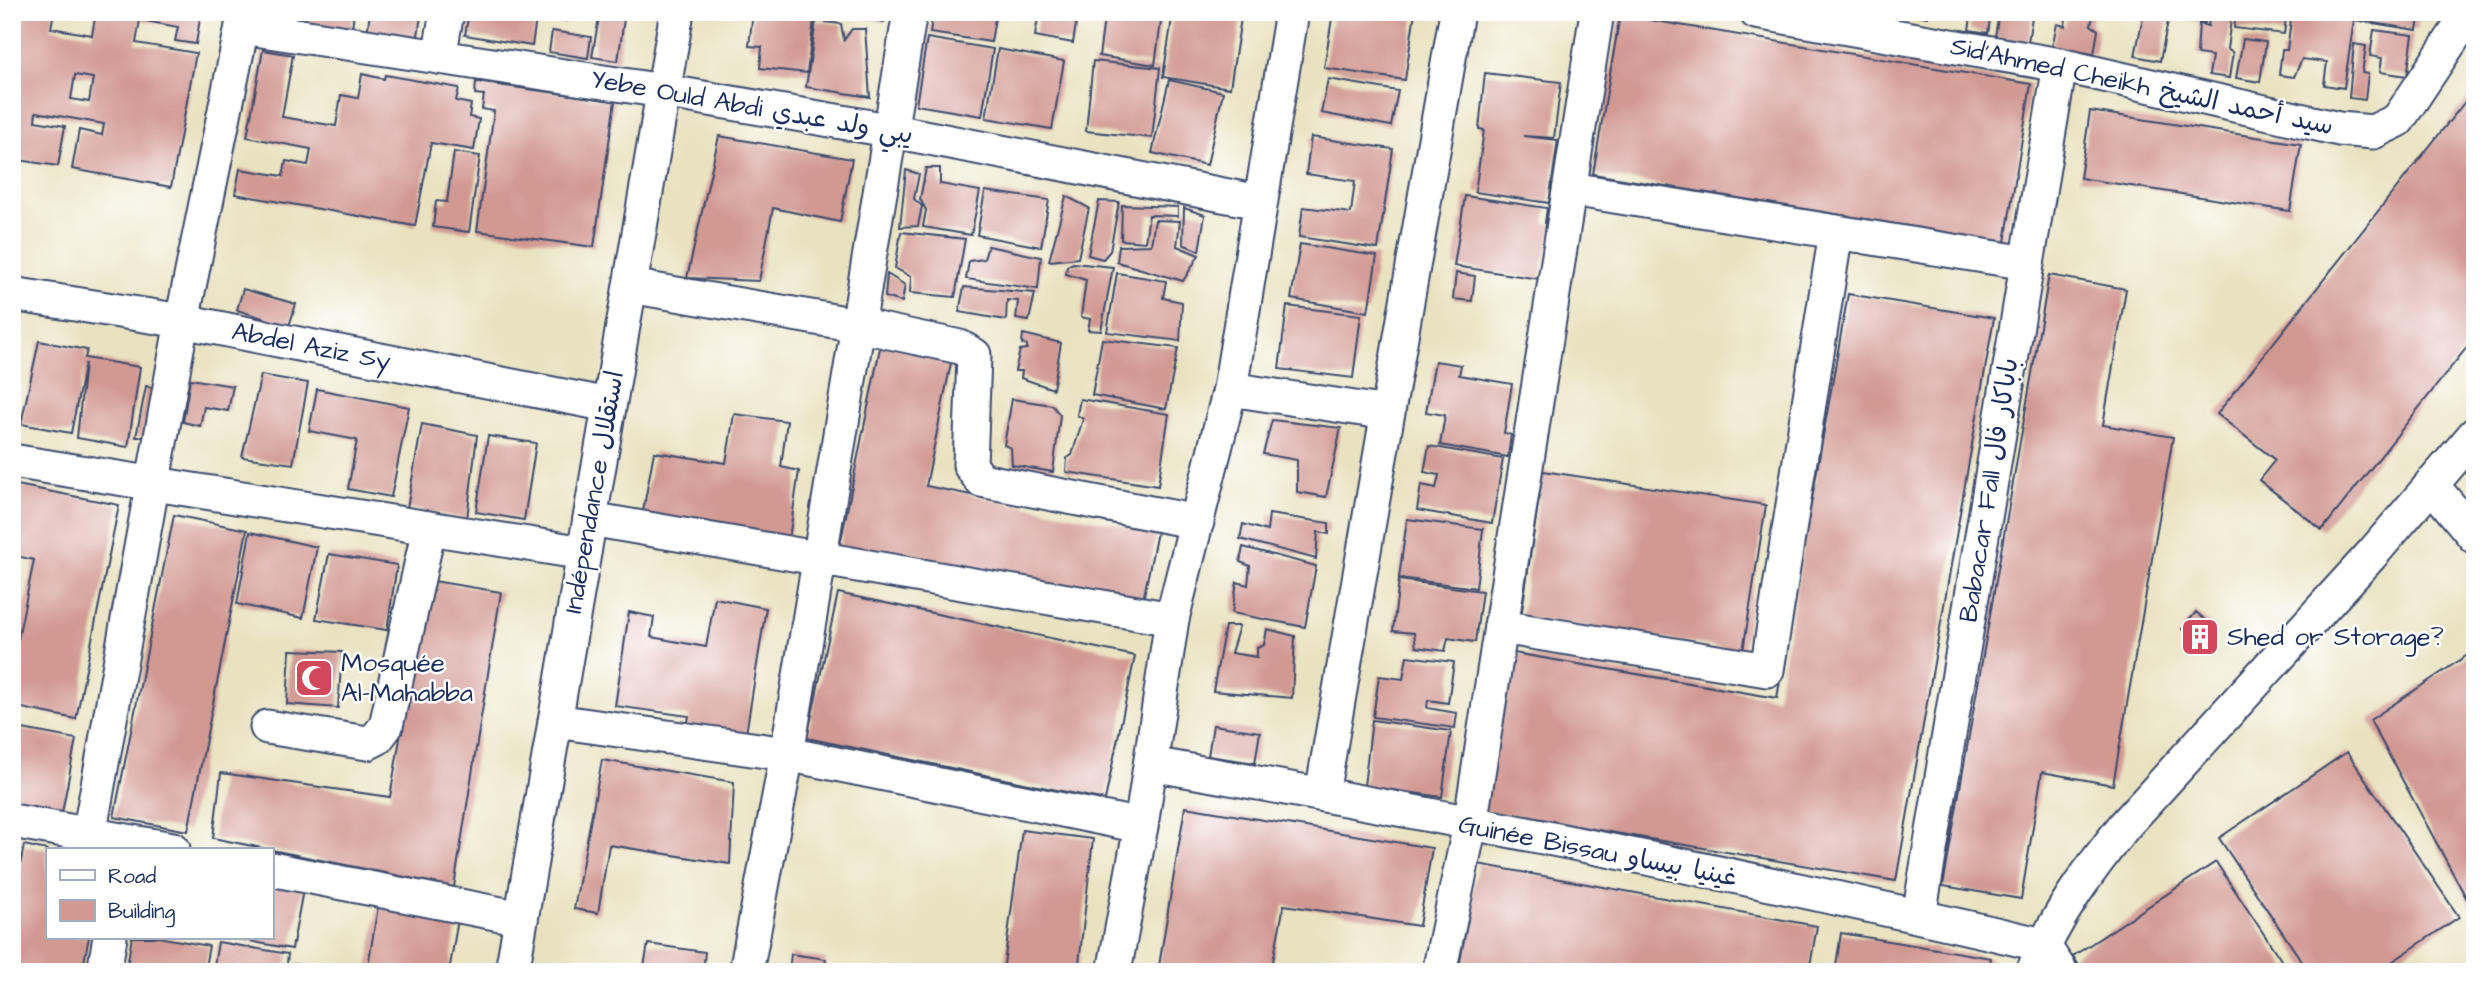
<svg xmlns="http://www.w3.org/2000/svg" width="2487" height="984" font-family="'Architects Daughter','Playpen Sans Arabic',sans-serif">
  <style>
    .building { fill: #d29993; fill-rule: evenodd }
    .lines { fill: none; stroke-linecap: round; stroke-linejoin: round }
    .minor-casing { stroke: #3a4a6d; stroke-width: 37 }
    .minor { stroke: #fff; stroke-width: 33 }
    .labels { text-anchor: middle; dominant-baseline: central; stroke-width: 5; stroke-linejoin: round; paint-order: stroke }
    .street-label { font-size: 26px; fill: #1b2f5e; stroke: #fff }
    .poi-label { font-size: 26px; fill: #1b2f5e; stroke: #fff; text-anchor: start }
  </style>
  <rect width="100%" height="100%" fill="#fff"/>
  <filter id="ink" filterUnits="userSpaceOnUse"><feTurbulence type="fractalNoise" baseFrequency=".0143" numOctaves="2"/><feDisplacementMap in="SourceGraphic" scale="14" xChannelSelector="R" yChannelSelector="G"/><feConvolveMatrix kernelMatrix="1 2 1 2 8 2 1 2 1" color-interpolation-filters="sRGB"/></filter>
  <filter id="wash" filterUnits="userSpaceOnUse"><feTurbulence type="fractalNoise" baseFrequency=".00686" numOctaves="4" result="noise"/><feDisplacementMap in="SourceGraphic" scale="28" xChannelSelector="R" yChannelSelector="G"/><feGaussianBlur stdDeviation="1.57" result="paint"/><feColorMatrix in="noise" values="0 0 0 0 0 0 0 0 0 0 0 0 0 0 0 0 0 1.4 0 .05"/><feComposite in="paint" operator="in"/></filter>
  <g filter="url(#wash)">
    <rect width="100%" height="100%" fill="#e9e2c0"/>
    <g id="blocks">
      <path class="building" d="M12 12H54L51 28 92 35 96 12H201L196 44 175 41 178 27 140 20 136 43 196 53 171 187 72 169 79 130 102 135 104 124 36 112 35 121 65 126 58 166 12 159ZM75 75 93 78 89 102 71 99Z
        M268 12H354L351 37 266 24Z
        M370 12 421 16 417 42 367 35Z
        M469 12H497L536 19 532 46 465 35Z
        M546 12H569L567 21 545 17Z
        M600 12H625L618 61 592 57Z
        M753 12H815L807 73 760 68 762 47 749 46Z
        M837 12H886L884 22Z
        M933 12H996L991 42 930 33Z
        M1039 12H1078L1073 43 1035 36Z
        M1105 12 1162 14 1155 65 1099 56Z
        M1173 12H1203L1241 18 1230 88 1163 77Z
        M1333 12H1415L1405 80 1324 68Z
        M1902 12H1928L1927 17Z
        M1999 12H2023L2022 16 2032 17 2028 42 1995 37Z
        M2067 12H2094L2091 25 2098 30 2094 54 2052 47 2057 24 2065 26Z
        M2144 12H2207L2205 23 2169 16 2160 61 2135 56Z
        M2210 12H2232L2227 49 2233 53 2229 78 2209 75 2212 56 2197 54 2199 24 2208 26Z
        M2236 12H2287L2284 34 2234 28Z
        M2292 12 2355 14 2420 12 2417 30 2354 20 2344 88 2324 85 2327 62 2302 59 2294 77 2279 75 2282 50H2287Z
        M1620 15 2031 84 2005 242 1593 174Z
        M1971 17 1990 20 1988 33 1969 30Z
        M816 21 841 24 844 40 852 29H865L870 97 806 87Z
        M2374 30 2413 35 2407 76 2380 72 2382 58 2370 56Z
        M552 31 591 37 588 58 549 52Z
        M927 38 993 49 982 116 916 105Z
        M2243 39 2266 42 2260 82 2236 78Z
        M2354 44 2366 46 2362 73 2368 74 2365 100 2349 98Z
        M998 49 1064 61 1052 129 986 118Z
        M263 50 293 55 282 117 336 126 341 95 358 98 362 74 384 79 385 75 459 88 456 101 471 104 469 117 479 119 474 150 431 143 415 226 235 194 240 169 283 176 286 161 308 165 311 149 247 137Z
        M1093 61 1160 68 1152 138 1086 131Z
        M1485 73 1561 82 1554 138 1523 136 1558 140 1549 203 1475 192 1484 130 1479 129Z
        M1328 79 1398 91 1391 126 1321 113Z
        M1169 80 1223 92 1207 165 1152 153Z
        M476 82 615 101 594 247 477 231 494 111 482 109 484 95 475 94Z
        M2475 89V337L2322 530 2259 480 2275 460 2217 414Z
        M2090 111 2301 144 2290 211 2080 178Z
        M719 136 852 159 840 222 773 208 759 281 687 278Z
        M1311 137 1393 149 1378 249 1299 237 1303 207 1351 213 1355 181 1306 174Z
        M454 152 480 156 469 232 433 227 436 201 447 202Z
        M926 168H940V184L980 191 971 235 923 227 926 210 920 199Z
        M906 170 919 174 914 199 922 206 918 226 900 227Z
        M985 191 1049 200 1041 247 977 235Z
        M1066 196 1089 208 1078 258 1049 261Z
        M1465 196 1547 208 1545 223 1554 225 1539 279 1454 266Z
        M1099 201 1119 202 1110 251 1103 259 1088 255Z
        M1122 205 1178 207V216L1149 215 1145 242 1121 240Z
        M1184 208 1205 215 1199 251 1183 244Z
        M1155 220 1180 221 1177 246 1199 255 1183 281 1117 262 1119 246 1151 245Z
        M901 232 965 239 955 297 910 293 911 277 895 268Z
        M1300 244 1377 256 1368 312 1291 299Z
        M988 246 1041 257 1038 289 966 279 969 261 984 259Z
        M1073 263 1113 267 1101 331 1088 330 1090 319 1081 317 1086 280 1066 274 1067 266Z
        M1117 273 1166 281 1163 298 1182 302 1180 341 1107 332Z
        M1456 273 1475 276 1472 301 1453 299Z
        M887 274 905 285 902 302 885 297Z
        M2049 275 2126 289 2103 425 2173 437 2113 785 2042 772 2021 899 1943 886Z
        M964 287 1035 293 1029 321 1016 319 1018 301 1007 300 1006 320 959 312Z
        M243 289 296 304 289 326 237 310Z
        M1848 294 1994 318 1896 881 1481 810 1508 652 1777 698Z
        M1287 306 1361 315 1353 378 1279 369Z
        M1023 334 1061 343 1053 389 1021 378 1022 371H1015L1020 350 1027 349V345L1022 344Z
        M1102 339 1178 348 1166 409 1092 395Z
        M39 341 87 350 85 358 140 367 128 447 77 438 85 363 71 433 21 424Z
        M881 343 952 358 926 486 1157 532 1141 610 839 550Z
        M1435 361 1461 365 1459 375 1512 384 1504 433 1511 435 1508 457 1440 445 1445 415 1426 412Z
        M261 375 308 383 293 464 242 457Z
        M190 379 233 386 228 411 204 407 200 426 183 422Z
        M146 386 155 389 147 437H136Z
        M317 389 409 407 391 497 348 489 357 440 309 431Z
        M1012 399 1052 405 1060 415 1053 472 1012 465 1011 448 1004 445Z
        M1080 399 1169 414 1158 486 1066 472 1067 458 1072 455 1083 419 1077 415Z
        M734 414 787 421 781 467 799 471 789 539 642 517 654 452 726 463Z
        M1272 420 1341 428 1326 497 1297 492V460L1263 454Z
        M422 424 477 435 467 519 407 508Z
        M488 436 536 443 524 520 476 512Z
        M1429 446 1503 459 1492 523 1417 510 1421 485 1436 488 1439 475 1424 472Z
        M1543 471 1766 505 1743 651 1521 617Z
        M12 484 119 505 76 719 12 706V668L34 560 12 555Z
        M1269 514 1329 523V534L1318 532 1316 559 1240 539 1243 524 1267 531Z
        M174 515 247 530 188 831 114 817Z
        M1407 519 1483 529 1476 588 1399 578Z
        M250 532 317 547 303 618 237 604Z
        M1243 547 1316 566 1305 627 1232 613 1237 582 1248 585 1250 566 1240 562Z
        M329 554 397 565 387 630 316 619Z
        M427 580 501 592 454 887 213 838 221 773 390 797Z
        M1399 580 1482 591 1475 642 1448 638 1445 651 1416 647 1414 633 1393 631Z
        M838 593 1135 656 1105 800 807 738Z
        M715 598 766 608 745 740 686 733 689 716 615 706 629 612 654 617 651 637 706 647Z
        M2196 612 2216 629 2202 646 2182 629Z
        M1225 626H1239L1231 653 1257 657V648L1264 645 1267 629 1295 636 1292 698 1213 691Z
        M290 650 342 652 338 708 287 704Z
        M2475 650V914L2370 720Z
        M1407 656 1454 662 1448 703 1428 700 1427 708 1457 713 1455 728 1373 717 1379 676 1403 679Z
        M1372 720 1451 731 1442 797 1364 786Z
        M1213 725 1260 732 1255 763 1208 756Z
        M12 727 76 739 62 813 12 804Z
        M2347 752 2459 917 2377 972H2309L2219 838Z
        M602 760 734 782 730 864 609 845 598 913 574 909Z
        M1185 807 1432 848 1419 926 1284 905 1271 972H1158Z
        M1022 830 1093 839 1078 972H1003Z
        M24 845 47 850V937H89L82 972H12V908Z
        M2216 862 2289 972H2083L2073 956Z
        M1478 864 1817 926 1809 972H1458Z
        M271 884 303 890 292 949 233 938 271 937Z
        M378 906 458 919 449 972H367Z
        M1841 933 1991 958 1989 972H1835Z
        M132 937H158L209 946 204 972H126Z
        M218 942 288 954 286 972H213Z
        M648 944 705 952 703 972H643Z
        M791 954 826 959 824 972H789Z
        M294 964 337 970V972H293Z"/>
    </g>
  </g>
  <g filter="url(#ink)">
    <use href="#blocks" fill-opacity="0" stroke="#3a4a6d" stroke-width="2"/>
    <g class="lines">
      <defs>
        <g id="minor">
          <path d="M1756 12 2060 65 2339 129 2373 132 2398 120 2470 12"/>
          <path d="M242 27 663 91 888 130 1259 202"/>
          <path d="M439 57 447 12"/>
          <path d="M1571 189 2027 263"/>
          <path d="M630 286 857 325 960 347 974 355 970 465 981 480 1197 522"/>
          <path id="s1" d="M12 294 182 321 609 405"/>
          <path d="M1230 389 1388 413"/>
          <path d="M12 461 584 553"/>
          <path d="M2431 484 2475 537"/>
          <path d="M590 519 1172 619"/>
          <path d="M1501 627 1767 670 1836 232"/>
          <path d="M555 721 787 754 1141 826"/>
          <path d="M267 727 367 743 377 738 386 726 429 528"/>
          <path d="M1151 764C1449 816 1748 876 2043 945L2061 972"/>
          <path d="M1322 794 1457 12"/>
          <path d="M12 821 173 849"/>
          <path d="M89 835 182 321 245 12"/>
          <path d="M271 869 521 918"/>
          <path d="M1919 916 2060 65"/>
          <path d="M104 972 110 937"/>
          <path d="M512 972 677 12"/>
          <path d="M746 972 787 754 910 12"/>
          <path d="M1114 972 1141 826 1172 619 1230 389 1292 12"/>
          <path d="M1439 972 1470 825 1597 12"/>
          <path d="M2033 972C2054 917 2089 870 2125 825L2373 553 2475 434"/>
        </g>
      </defs>
      <use href="#minor" class="minor-casing"/>
      <use href="#minor" class="minor"/>
    </g>
  </g>
  <defs>
    <symbol id="building-square" viewBox="-11 -11 22 22"><rect x="-9" y="-9" width="18" height="18" rx="4" fill="#d1495b" stroke="#fff"/><path d="M-4-6H4V6H1V3H-1V6H-4ZM-2.5-4.3h1.7v1.8h-1.7ZM.8-4.3h1.7v1.8H.8ZM-2.5-1h1.7V.8h-1.7ZM.8-1h1.7V.8H.8Z" fill="#fff"/></symbol>
    <symbol id="mosque-square" viewBox="-11 -11 22 22"><rect x="-9" y="-9" width="18" height="18" rx="4" fill="#d1495b" stroke="#fff"/><path d="M3.5-4.9A6 6 0 1 0 3.5 4.9A5 5 0 1 1 3.5-4.9Z" fill="#fff"/></symbol>
  </defs>
  <g fill-rule="evenodd">
    <use href="#building-square" x="2178" y="615" width="44" height="44"/>
    <use href="#mosque-square" x="292" y="656" width="44" height="44"/>
  </g>
  <g class="labels">
    <g class="street-label">
      <text transform="translate(2142 86) rotate(12)">Sid'Ahmed Cheikh سيد أحمد الشيخ</text>
      <text transform="translate(752 107) rotate(10)">Yebe Ould Abdi يبي ولد عبدي</text>
      <text stroke="none"><textPath href="#s1" startOffset="304">Abdel Aziz Sy</textPath></text>
      <text transform="translate(1989 490) rotate(-81)">Babacar Fall باباكار فال</text>
      <text transform="translate(594 492) rotate(-80)">Indépendance استقلال</text>
      <text transform="translate(1598 851) rotate(11)">Guinée Bissau غينيا بيساو</text>
    </g>
    <g class="poi-label">
      <text x="2227" y="637">Shed or Storage?</text>
      <text x="341" y="663">Mosquée<tspan x="341" dy="30">Al-Mahabba</tspan></text>
    </g>
  </g>
  <rect width="2487" height="984" fill="none" stroke="#fff" stroke-width="42"/>
  <rect x="46" y="848" width="228" height="91" fill="#ffffff" stroke="#a4acbf" stroke-width="2"/>
  <rect x="60" y="870" width="35" height="10" fill="#ffffff" stroke="#a4acbf" stroke-width="2"/>
  <text x="108" y="883" font-size="21" fill="#1b2f5e">Road</text>
  <rect x="60" y="900" width="35" height="21" fill="#d29993" stroke="#a4acbf" stroke-width="2"/>
  <text x="108" y="918" font-size="21" fill="#1b2f5e">Building</text>
</svg>
